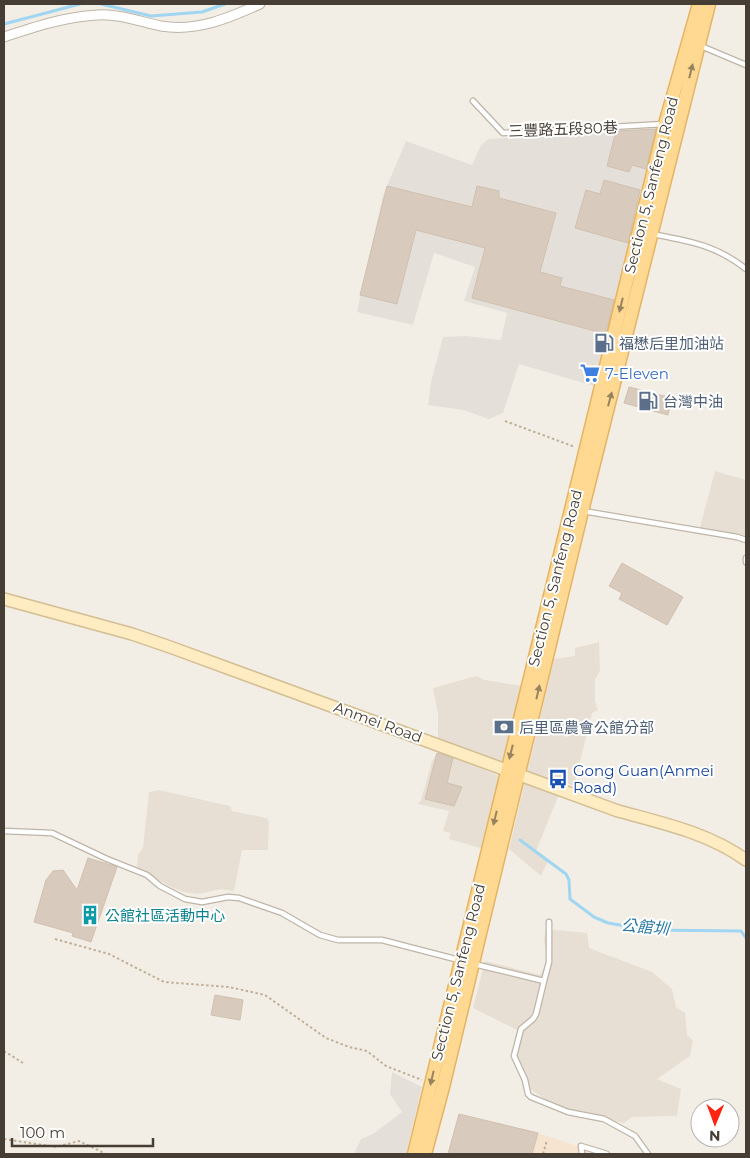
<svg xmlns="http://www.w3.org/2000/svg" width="750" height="1158" font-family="Montserrat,'Noto Sans TC',sans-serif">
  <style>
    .residential { fill: #e7dfd3 }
    .commercial { fill: #f6e3d0 }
    .industrial { fill: #e5dfda }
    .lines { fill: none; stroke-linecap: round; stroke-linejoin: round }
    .stream { stroke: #a0d6f1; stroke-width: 3 }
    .building { fill: #d8cbbe; stroke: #d0c0ae }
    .lane-casing { stroke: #beb5a8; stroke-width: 7 }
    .street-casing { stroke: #beb5a8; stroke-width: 11 }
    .secondary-casing { stroke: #d4be94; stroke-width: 14 }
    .primary-casing { stroke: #e5b361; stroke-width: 15 }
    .path { stroke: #c0af99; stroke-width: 2; stroke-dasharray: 2.5 2.5; stroke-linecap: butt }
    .lane { stroke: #fff; stroke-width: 4.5 }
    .street { stroke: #fff; stroke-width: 9 }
    .secondary { stroke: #ffecc3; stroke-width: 11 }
    .primary { stroke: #ffd892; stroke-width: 12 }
    .oneway { fill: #99835f }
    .labels { text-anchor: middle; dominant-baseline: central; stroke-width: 4; stroke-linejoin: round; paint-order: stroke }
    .street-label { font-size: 15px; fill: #463e35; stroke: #fff }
    .service-label { font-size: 15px; fill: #4e5e75; stroke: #fff; text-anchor: start }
    .shop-label { font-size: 15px; fill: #366cbe; stroke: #fff; text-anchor: start }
    .transit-label { font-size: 15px; fill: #164399; stroke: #fff; text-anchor: start }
    .culture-label { font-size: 15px; fill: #0d838f; stroke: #fff; text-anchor: start }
    .water-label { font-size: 16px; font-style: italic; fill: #2978a3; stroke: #fff }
  </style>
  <rect width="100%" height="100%" fill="#f3eee5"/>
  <path class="residential" d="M715 471 746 480V540L700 527Z
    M599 642 600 671 595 679V701L598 710 592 713 574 786 564 782 536 851 548 861 541 876 509 849 554 659 575 656V648Z
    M476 676 485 680 523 686 505 765 438 738V714L433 688Z
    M439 751 501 777 484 849 449 839 451 833 443 831 449 811 418 804 421 800 432 761Z
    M159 790 230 806 232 811 266 818 269 821 268 850H242L234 891 221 889 198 894 183 892 169 886 137 867 138 855 143 848 149 792Z
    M546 929 587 933 589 948 652 972 672 989 676 1007 685 1013 687 1035 693 1040 690 1056 657 1079 681 1089 677 1116 632 1117 624 1123 561 1109 523 1085 514 1053 521 1032 473 1008 485 961 540 975 547 963 544 939Z"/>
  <path class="commercial" d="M538 1133 601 1154H532Z"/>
  <path class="industrial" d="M658 129 594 386 519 364 503 413 489 419 463 410 428 405 431 382 443 337 466 336 501 340 507 313 464 301 475 267 434 253 413 325 357 312 383 195 406 141 472 165 481 145 489 139Z
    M392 1072 422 1087 406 1154H354L361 1139 373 1134 402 1112 390 1094Z"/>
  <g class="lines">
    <path class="stream" d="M101 4 151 16 202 12 225 4
      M4 24 80 4
      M520 840 566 874 569 880 570 899 594 917 608 923 649 930 741 931 746 938"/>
  </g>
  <path class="building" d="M656 129 646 169 632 165 629 172 607 166 616 131Z
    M604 180 640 190 628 243 575 228 586 190 600 194Z
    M387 186 472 207 477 186 499 191V198L556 213 540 272 562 278 560 286 614 300 606 334 472 298 485 248 416 230 397 304 360 295Z
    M629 387 672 398 668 415 624 403Z
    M622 563 683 597 667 625 619 599 622 593 609 586Z
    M437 753 453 758 447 783 462 787 454 806 425 799Z
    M88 858 117 867 91 942 72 936 73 933 34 922 46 880 53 871 63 870 77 890Z
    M215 995 243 1000 240 1020 211 1015Z
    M459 1114 538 1133 532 1154H448Z"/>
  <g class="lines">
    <defs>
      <path id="lane" d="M701 46 746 65
        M473 101 503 133 664 124
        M652 234C689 241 716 245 746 269
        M583 511 737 537 746 540
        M746 558V562
        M4 831 52 833 107 859 147 875 160 886 185 899 202 902 228 897 239 898 282 913 320 935 338 940H382L459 960
        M474 964 544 981 549 962V922
        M544 981 536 1014 533 1019 521 1029 514 1056 525 1080 528 1094 531 1097 568 1112 604 1119 635 1136 648 1154
        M582 1154 581 1146 607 1154"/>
      <path id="street" d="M4 37C34 27 64 17 97 15 117 13 141 22 161 26 197 32 229 18 260 4"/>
      <path id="secondary" d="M4 599 132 634 170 647 618 811C662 823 709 833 746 860"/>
      <path id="primary" d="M414 1154 665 124 699 4
        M425 1154 443 1087 582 511 709 4"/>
    </defs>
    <use href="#lane" class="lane-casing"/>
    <use href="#street" class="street-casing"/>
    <use href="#secondary" class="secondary-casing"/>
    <use href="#primary" class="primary-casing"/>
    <path class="path" d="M505 421 575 447
      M55 939 109 954 164 982 229 987 265 995 326 1038 349 1047 367 1051 386 1066 422 1080
      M4 1051 23 1063
      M4 1139 56 1147 79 1141 106 1154
      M543 1154 547 1140"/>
    <use href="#lane" class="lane"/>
    <use href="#street" class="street"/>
    <use href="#secondary" class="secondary"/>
    <use href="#primary" class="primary"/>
  </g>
  <defs><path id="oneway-solid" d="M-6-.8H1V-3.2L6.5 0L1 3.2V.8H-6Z" transform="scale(1.25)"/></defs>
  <g class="oneway">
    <use href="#oneway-solid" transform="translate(691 71) rotate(-76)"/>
    <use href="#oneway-solid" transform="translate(621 305) rotate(104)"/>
    <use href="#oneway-solid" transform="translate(610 399) rotate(-75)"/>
    <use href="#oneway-solid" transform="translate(538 692) rotate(-77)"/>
    <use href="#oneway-solid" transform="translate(511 752) rotate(104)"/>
    <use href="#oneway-solid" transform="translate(495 818) rotate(104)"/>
    <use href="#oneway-solid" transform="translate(432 1078) rotate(103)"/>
  </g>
  <defs>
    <symbol id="fuel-bare" viewBox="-9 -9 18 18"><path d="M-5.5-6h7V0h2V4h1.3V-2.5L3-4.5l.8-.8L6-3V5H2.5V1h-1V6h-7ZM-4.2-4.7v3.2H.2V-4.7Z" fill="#5c6f8a" stroke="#fff" stroke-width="2.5" paint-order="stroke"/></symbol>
    <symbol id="supermarket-bare" viewBox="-9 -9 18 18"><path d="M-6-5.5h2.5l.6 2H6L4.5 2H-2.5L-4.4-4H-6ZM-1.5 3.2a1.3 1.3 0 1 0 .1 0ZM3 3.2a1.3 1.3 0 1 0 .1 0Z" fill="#3f7fe0" stroke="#fff" stroke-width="2.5" paint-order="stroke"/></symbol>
    <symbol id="bank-bare" viewBox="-9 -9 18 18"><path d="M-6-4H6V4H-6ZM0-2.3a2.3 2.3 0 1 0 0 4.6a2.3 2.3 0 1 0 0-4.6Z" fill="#5c6f8a" stroke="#fff" stroke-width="2.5" paint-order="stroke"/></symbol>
    <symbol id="bus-bare" viewBox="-9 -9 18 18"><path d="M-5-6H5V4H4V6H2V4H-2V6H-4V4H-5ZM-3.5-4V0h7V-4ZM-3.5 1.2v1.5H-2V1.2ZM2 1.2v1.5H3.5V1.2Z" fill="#1a4fb4" stroke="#fff" stroke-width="2.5" paint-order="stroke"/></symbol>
    <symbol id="building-bare" viewBox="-9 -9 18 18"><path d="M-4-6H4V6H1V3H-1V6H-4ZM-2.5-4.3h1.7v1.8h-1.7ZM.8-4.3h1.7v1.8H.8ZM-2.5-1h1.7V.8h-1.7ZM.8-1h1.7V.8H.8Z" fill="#0f9aa8" stroke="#fff" stroke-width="2.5" paint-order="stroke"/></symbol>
  </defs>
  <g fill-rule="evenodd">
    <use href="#fuel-bare" x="590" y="329" width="28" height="28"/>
    <use href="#supermarket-bare" x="576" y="359" width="28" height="28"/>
    <use href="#fuel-bare" x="634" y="387" width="28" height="28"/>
    <use href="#bank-bare" x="490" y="713" width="28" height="28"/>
    <use href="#bus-bare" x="544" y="765" width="28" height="28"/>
    <use href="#building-bare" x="76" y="901" width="28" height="28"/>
  </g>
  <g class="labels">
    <g class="street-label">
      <text transform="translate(563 129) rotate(-2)">三豐路五段80巷</text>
      <text transform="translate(651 185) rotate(-76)">Section 5, Sanfeng Road</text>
      <text transform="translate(555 578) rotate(-76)">Section 5, Sanfeng Road</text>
      <text transform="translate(378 722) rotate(20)">Anmei Road</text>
      <text transform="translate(458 972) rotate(-76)">Section 5, Sanfeng Road</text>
    </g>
    <g class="service-label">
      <text x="619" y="343">福懋后里加油站</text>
      <text x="663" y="401">台灣中油</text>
      <text x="519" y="727">后里區農會公館分部</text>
    </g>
    <g class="shop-label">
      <text x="605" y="373">7-Eleven</text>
    </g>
    <g class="transit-label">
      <text x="573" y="770">Gong Guan(Anmei<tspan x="573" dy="17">Road)</tspan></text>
    </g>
    <g class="culture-label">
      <text x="105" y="915">公館社區活動中心</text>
    </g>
    <g class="water-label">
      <text transform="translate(645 927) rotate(5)">公館圳</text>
    </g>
  </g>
  <rect width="750" height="1158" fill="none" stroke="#463e35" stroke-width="10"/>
  <g transform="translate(715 1123) rotate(181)"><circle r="24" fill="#ffffff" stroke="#b5b2ae"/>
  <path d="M0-4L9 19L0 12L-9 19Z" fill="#fd2412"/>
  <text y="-8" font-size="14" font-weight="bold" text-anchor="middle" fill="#463e35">N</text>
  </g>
  <path d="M12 1138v8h141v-8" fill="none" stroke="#463e35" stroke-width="2.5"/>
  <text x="20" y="1138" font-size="15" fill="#463e35" stroke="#ffffff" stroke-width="4" paint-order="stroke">100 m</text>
</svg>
